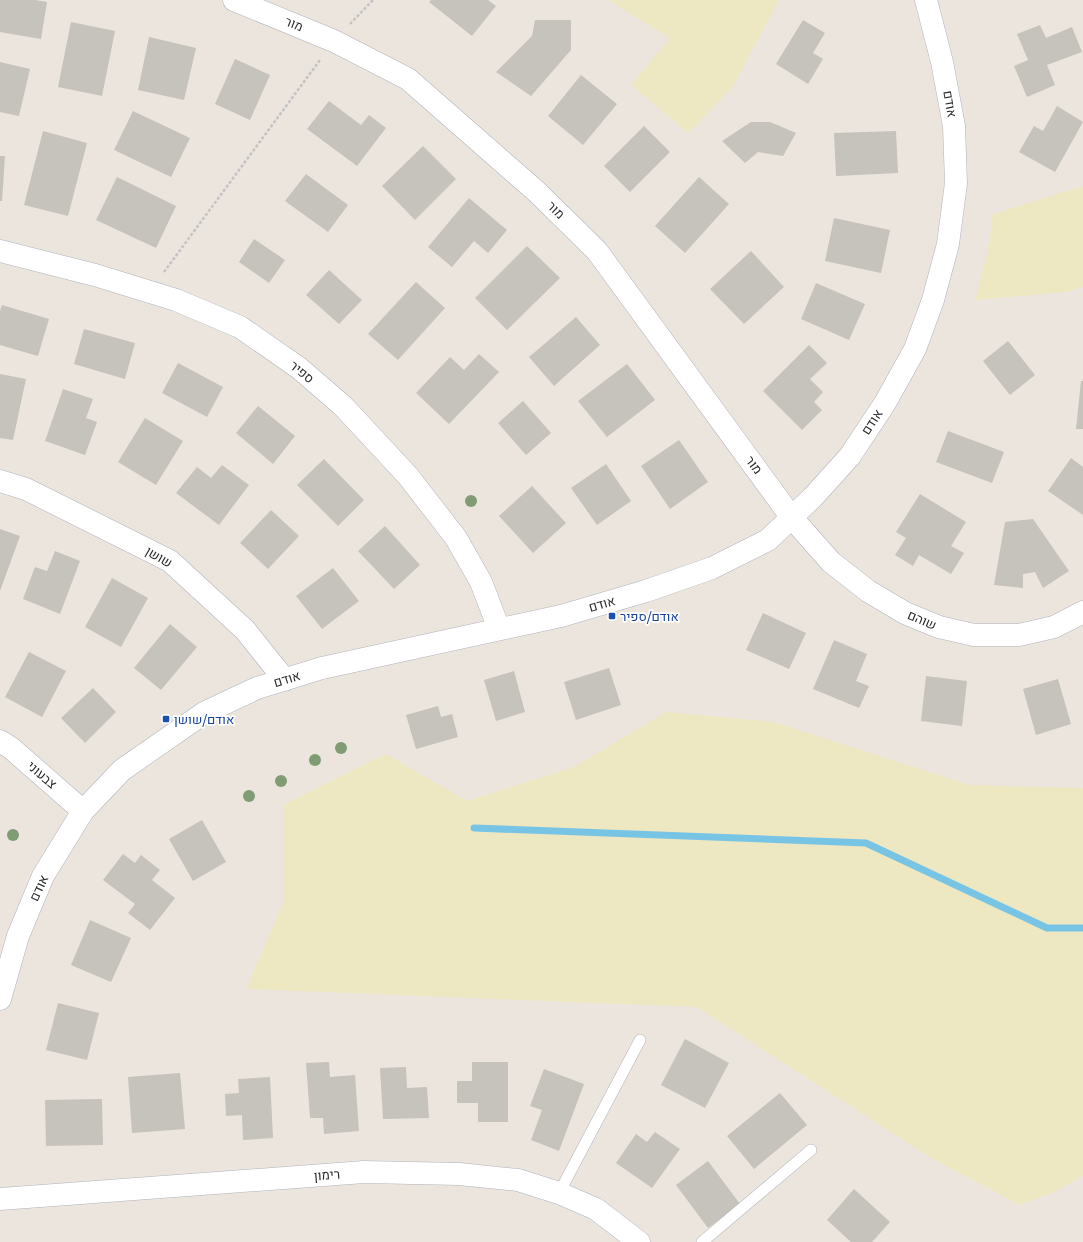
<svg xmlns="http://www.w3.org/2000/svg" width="1083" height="1242" font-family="'Space Grotesk',Heebo,sans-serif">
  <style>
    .sand { fill: #eee8c2 }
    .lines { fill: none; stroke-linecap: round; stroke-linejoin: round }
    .stream { stroke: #78c4e5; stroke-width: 7 }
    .building { fill: #c6c2bc }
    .lane-casing { stroke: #b0b3bc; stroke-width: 12 }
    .street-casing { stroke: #b0b3bc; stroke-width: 23 }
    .path { stroke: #c3c3c3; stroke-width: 2.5; stroke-dasharray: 3 2; stroke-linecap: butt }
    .lane { stroke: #fff; stroke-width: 11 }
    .street { stroke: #fff; stroke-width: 22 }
    .tree { fill: #819c75 }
    .transit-dot { fill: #1a4fb4; stroke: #fff; stroke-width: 1.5 }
    .labels { text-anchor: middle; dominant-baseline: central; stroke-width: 3.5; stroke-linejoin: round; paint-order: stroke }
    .street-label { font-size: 13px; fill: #2a2a2a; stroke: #fff }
    .transit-label { font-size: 13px; fill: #164399; stroke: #fff; text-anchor: start }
  </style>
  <rect width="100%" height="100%" fill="#ebe5dd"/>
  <path class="sand" d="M608 0H779L732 88 688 133 631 85 670 38Z
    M1083 186V287L1067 292 975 300 987 254 993 214Z
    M666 712 774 722 970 785 1083 788V1176L1054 1192 1020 1205 931 1158 697 1007 246 989 283 903V805L386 754 467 801 574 767Z"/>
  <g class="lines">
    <path class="stream" d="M474 828 866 843 1047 928H1083"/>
  </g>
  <path class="building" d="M0 0H35L47 2 41 39 0 32Z
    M431 0H488L496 6 472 36 429 2Z
    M535 20H571V50L531 96 496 72 532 36Z
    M803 20 825 33 813 53 823 59 808 84 776 64Z
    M71 22 115 31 102 96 58 87Z
    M1040 25 1046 38 1072 27 1082 52 1047 65 1055 85 1027 97 1014 66 1028 60 1017 34Z
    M149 37 196 48 184 100 138 90Z
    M235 59 270 75 250 120 215 104Z
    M0 62 30 69 19 116 0 112Z
    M581 75 617 104 583 145 548 116Z
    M329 101 361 125 369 115 386 128 357 166 307 129Z
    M1057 106 1083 122 1055 172 1019 152 1034 126 1043 131Z
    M133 111 190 138 171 177 114 150Z
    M751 122H770L796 133 783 156 758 152 745 163 722 141Z
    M644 126 670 152 630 192 604 166Z
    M43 131 87 143 68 216 24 205Z
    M896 131 898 173 836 176 834 133Z
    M423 146 456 179 415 220 382 186Z
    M0 156H5L2 201H0Z
    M306 174 348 205 328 232 285 201Z
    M117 177 176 206 156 248 96 220Z
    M699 177 729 204 685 253 655 226Z
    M469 198 507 230 488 253 474 241 452 267 428 247Z
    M834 218 890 230 881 273 825 261Z
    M254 239 285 260 269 283 239 262Z
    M527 246 560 278 507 330 475 298Z
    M751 251 784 287 744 324 710 289Z
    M329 270 362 300 339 324 306 295Z
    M416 282 445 308 398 360 368 334Z
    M816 283 865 304 849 340 801 319Z
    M2 305 49 319 38 356 0 345V311Z
    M576 317 600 345 554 386 529 357Z
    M84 329 135 343 125 379 74 364Z
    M1008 341 1035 375 1010 395 983 361Z
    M809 345 827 363 810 379 823 392 814 402 822 410 802 430 763 391Z
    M479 354 499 372 449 424 416 393 450 357 464 370Z
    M178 363 223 387 207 417 162 393Z
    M627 364 655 400 607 437 578 401Z
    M0 374 26 379 13 440 0 438Z
    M1081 381H1083V429H1076Z
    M63 389 93 399 86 418 97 422 85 455 45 441Z
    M523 401 551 433 526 455 498 423Z
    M258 406 295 436 273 464 236 433Z
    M145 418 183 441 156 485 118 462Z
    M948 431 1004 452 992 483 936 462Z
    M679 440 708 482 670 509 641 466Z
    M1071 458 1083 467V515L1048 491Z
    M324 459 364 500 338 526 297 485Z
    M606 464 631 501 597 525 571 488Z
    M222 465 249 485 219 525 176 493 197 467 211 478Z
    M532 486 566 523 533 553 499 516Z
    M920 494 966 522 951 546 964 553 951 574 919 555 913 566 895 555 906 538 896 532Z
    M271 510 299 536 268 569 240 543Z
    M1033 519 1069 571 1043 588 1035 572 1023 574V588L994 585 1005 522Z
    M385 526 420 565 394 589 358 551Z
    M0 529 20 536 0 591Z
    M55 551 80 561 60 614 23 599 35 567 47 571Z
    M333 568 359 601 322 629 296 596Z
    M112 578 148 598 121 647 85 627Z
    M763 613 806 633 789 669 746 650Z
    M170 624 197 647 161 690 134 668Z
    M834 640 867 654 856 681 869 686 859 708 813 689Z
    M29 652 66 671 42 717 5 697Z
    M609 668 621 705 576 720 564 682Z
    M514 671 525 712 496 721 484 680Z
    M926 676 967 681 962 726 921 721Z
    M1058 679 1071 724 1036 735 1023 689Z
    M93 688 116 712 85 743 61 718Z
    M438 706 441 717 452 714 458 737 416 749 406 715Z
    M202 820 226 862 193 881 169 839Z
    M123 854 135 863 141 855 160 870 152 880 175 898 150 930 128 913 135 904 103 880Z
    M90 920 131 938 111 982 71 965Z
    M58 1003 99 1013 87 1060 46 1050Z
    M685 1039 729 1063 705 1108 661 1085Z
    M329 1062 330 1077 355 1075 359 1131 324 1134 323 1118H310L306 1063Z
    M472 1062H508V1122H478V1103H457V1081H472Z
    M406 1067 407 1088 427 1087 429 1118 383 1119 380 1068Z
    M544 1069 584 1084 559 1151 531 1140 542 1110 530 1106Z
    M180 1073 185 1129 132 1133 128 1077Z
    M270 1077 273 1138 243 1140 242 1115 226 1116 225 1094 239 1093 238 1079Z
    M780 1093 807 1125 754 1169 727 1136Z
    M102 1099 103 1145 46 1146 45 1100Z
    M655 1132 680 1149 652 1188 616 1163 636 1134 647 1142Z
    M708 1161 740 1204 708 1228 676 1185Z
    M854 1189 890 1222 872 1242H851L827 1220Z"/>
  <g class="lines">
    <defs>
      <path id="lane" d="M559 1193 640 1040
        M702 1242 811 1150"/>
      <path id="street" d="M234 0 334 41 408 79 537 192 597 251 792 518 831 562 868 591 905 613 939 627 974 635H1019L1054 627 1083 612
        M0 251 95 275 176 300 240 327 299 368 343 406 408 476 456 538 481 582 499 629
        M0 481 26 489 170 561 245 630 285 680
        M0 741 11 748 83 811
        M0 999 18 936 43 876 83 811 122 770 204 713 257 688 322 668 561 616 646 591 712 568 768 540 813 497 850 456 885 403 915 349 933 300 948 244 956 183 954 126 942 62 926 0
        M0 1199 364 1172 459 1174 518 1180 559 1193 596 1209 639 1242"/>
    </defs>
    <use href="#lane" class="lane-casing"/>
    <use href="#street" class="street-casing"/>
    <path class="path" d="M350 24 373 0
      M164 272 320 60"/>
    <use href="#lane" class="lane"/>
    <use href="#street" class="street"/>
  </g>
  <g class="tree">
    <circle cx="471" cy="501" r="6"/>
    <circle cx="341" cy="748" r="6"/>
    <circle cx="315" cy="760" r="6"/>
    <circle cx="281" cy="781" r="6"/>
    <circle cx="249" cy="796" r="6"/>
    <circle cx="13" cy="835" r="6"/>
  </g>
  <g class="transit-dot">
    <rect x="608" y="612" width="8" height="8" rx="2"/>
    <rect x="162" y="715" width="8" height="8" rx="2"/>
  </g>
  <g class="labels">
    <g class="street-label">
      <text transform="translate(294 24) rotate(22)">מור</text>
      <text transform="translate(950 104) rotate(80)">אודם</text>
      <text transform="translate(556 210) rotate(44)">מור</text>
      <text transform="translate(302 372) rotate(39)">ספיר</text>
      <text transform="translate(872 422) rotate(-57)">אודם</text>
      <text transform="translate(754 465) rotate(53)">מור</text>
      <text transform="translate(159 557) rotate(30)">שושן</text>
      <text transform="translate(602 604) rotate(-16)">אודם</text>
      <text transform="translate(922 620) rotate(23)">שוהם</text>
      <text transform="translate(287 679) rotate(-17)">אודם</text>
      <text transform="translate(42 775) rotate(41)">צבעוני</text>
      <text transform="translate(39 888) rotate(-65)">אודם</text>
      <text transform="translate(327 1175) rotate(-4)">רימון</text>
    </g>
    <g class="transit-label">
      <text x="620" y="616">אודם/ספיר</text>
      <text x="174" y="719">אודם/שושן</text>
    </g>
  </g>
</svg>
